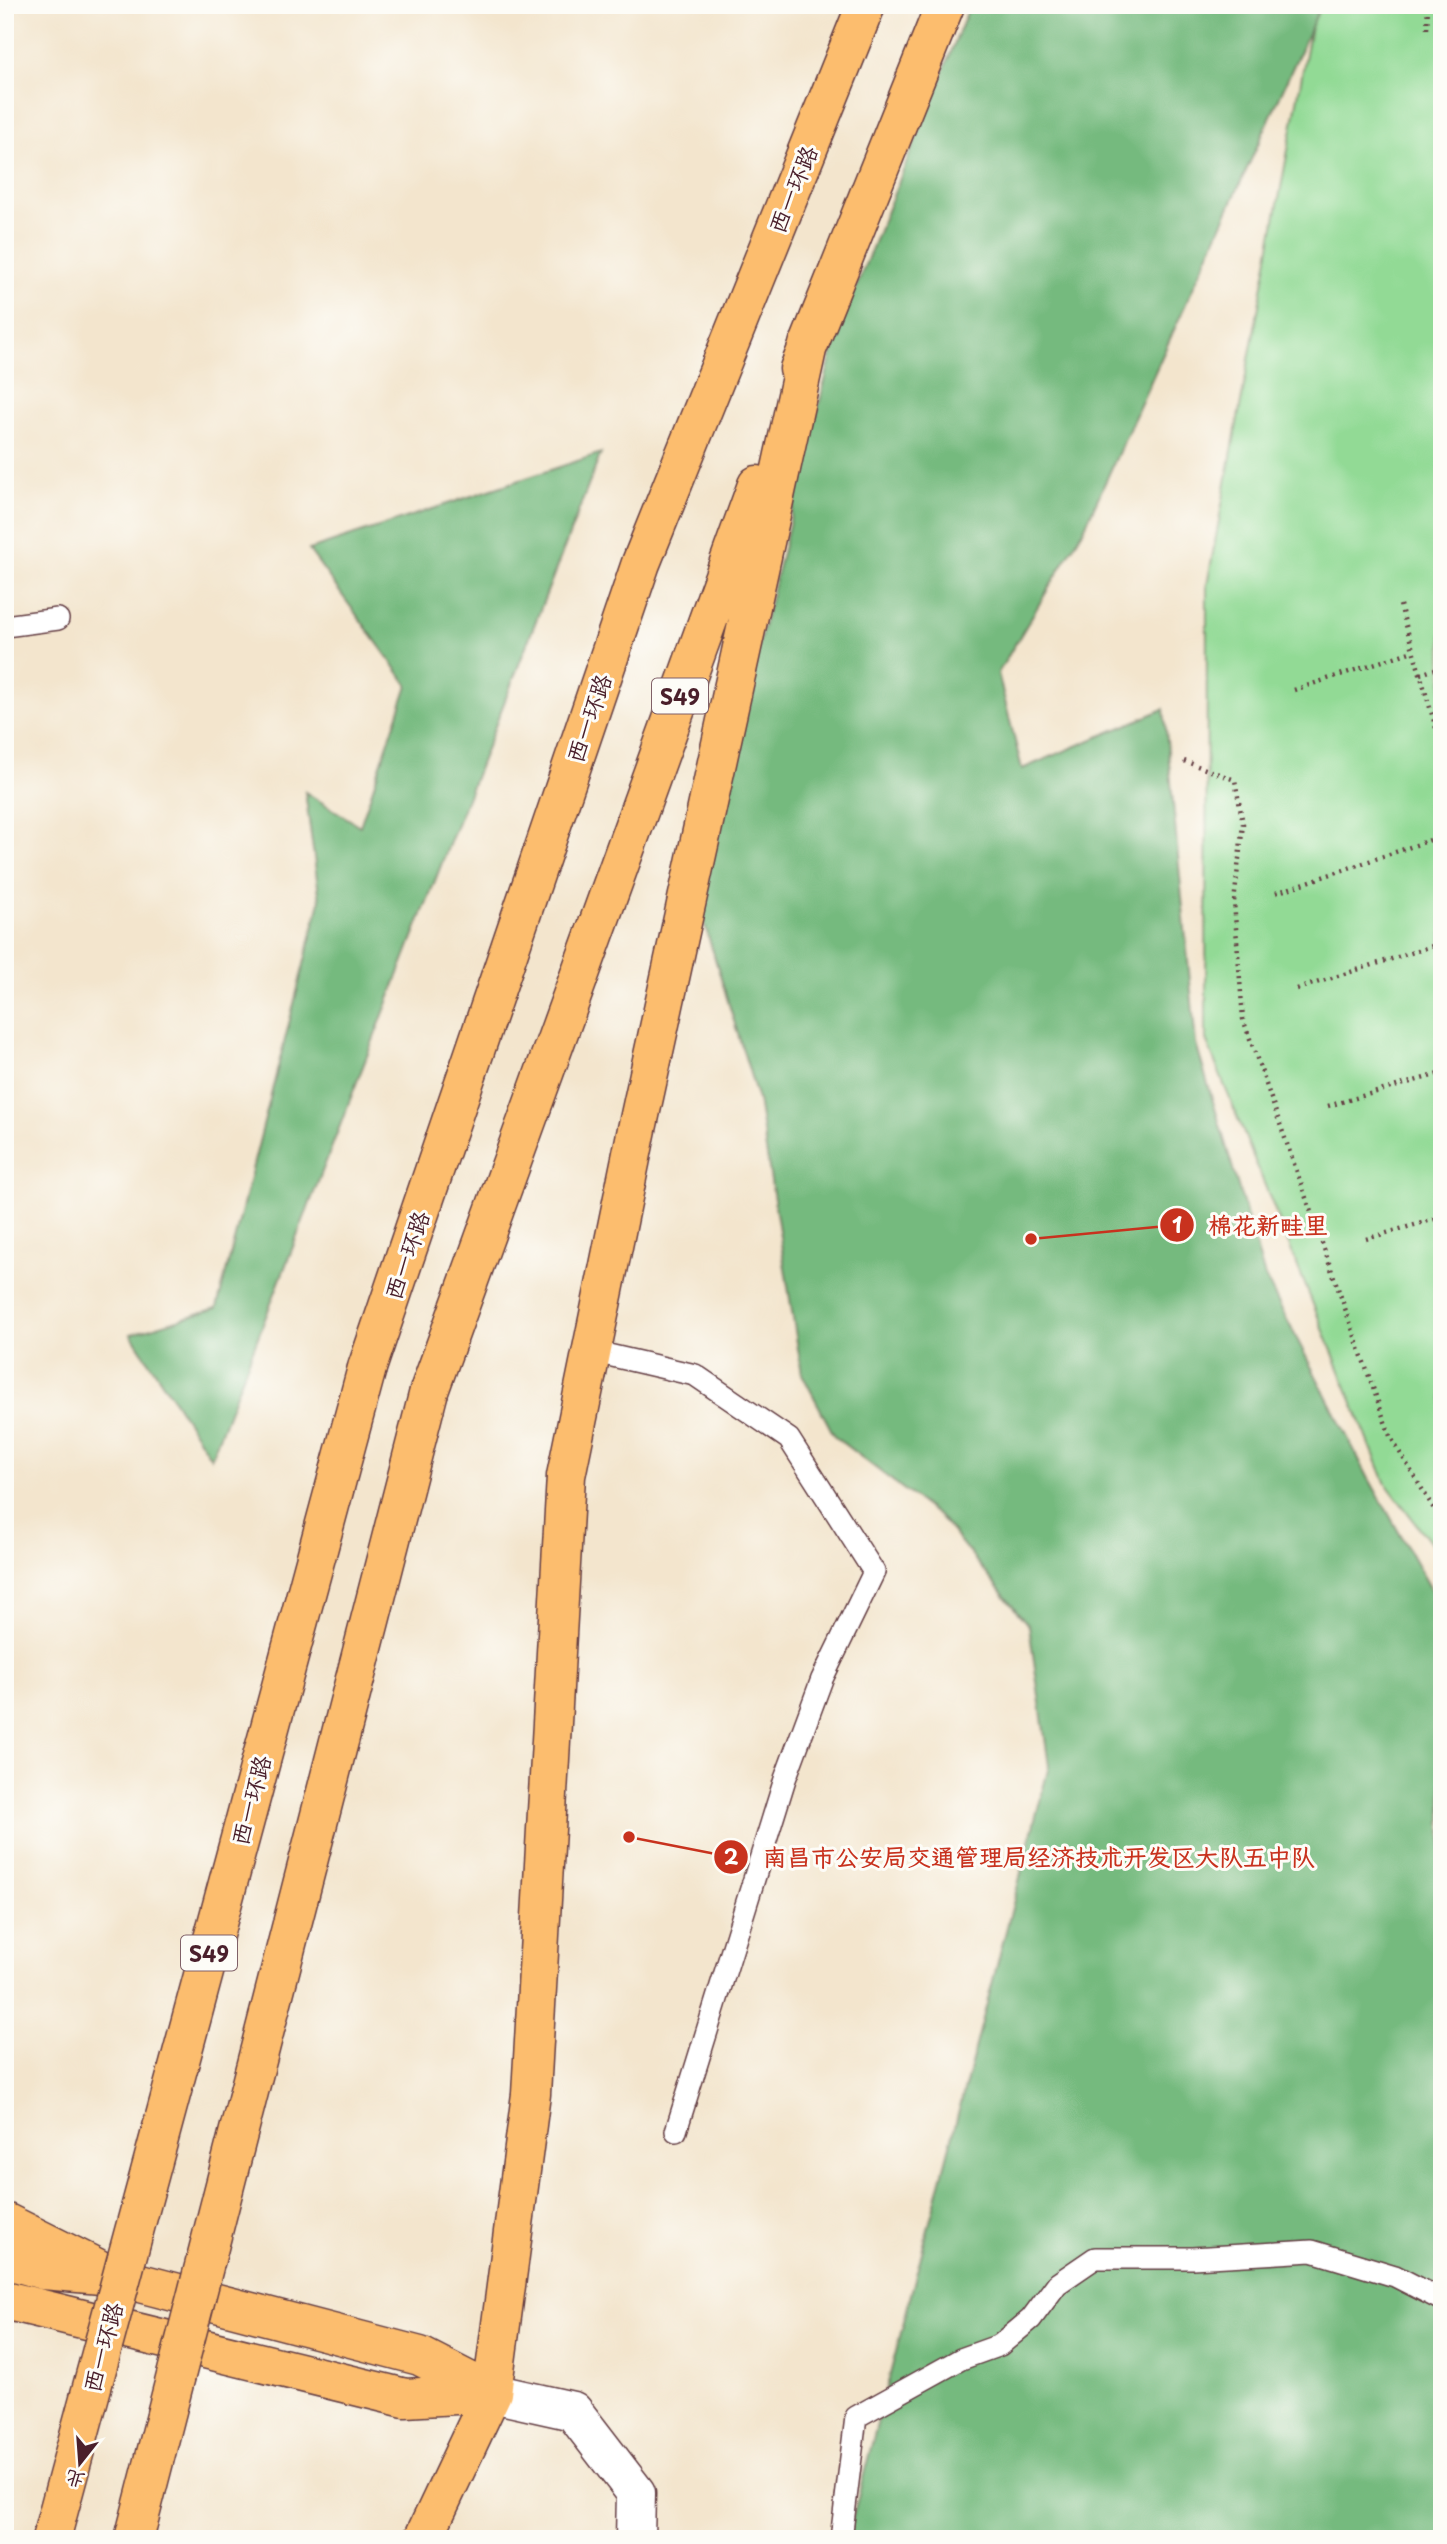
<svg xmlns="http://www.w3.org/2000/svg" width="1447" height="2544" font-family="'Playpen Sans','LXGW WenKai TC',sans-serif">
  <style>
    .green { fill: #92da95; stroke: #6e7c60; stroke-width: 2 }
    .forest { fill: #75ba7e; stroke: #606c54; stroke-width: 2 }
    .lines { fill: none; stroke-linecap: round; stroke-linejoin: round }
    .service-casing { stroke: #633d43; stroke-width: 24 }
    .minor-casing { stroke: #633d43; stroke-width: 41 }
    .trunk-casing { stroke: #633d43; stroke-width: 41 }
    .path { stroke: #633d43; stroke-width: 4.5; stroke-dasharray: 2 5; stroke-linecap: butt }
    .service { stroke: #fff; stroke-width: 21 }
    .minor { stroke: #fff; stroke-width: 38 }
    .trunk { stroke: #fcbd6e; stroke-width: 38 }
    .trunk-bridge-casing { stroke: #633d43; stroke-width: 41; stroke-linecap: butt }
    .trunk-bridge { stroke: #fcbd6e; stroke-width: 38 }
    .labels { text-anchor: middle; dominant-baseline: central; stroke-width: 6; stroke-linejoin: round; paint-order: stroke }
    .shield { fill: #fdfcf7; stroke: #806168; stroke-width: 2 }
    .shield-label { font-size: 21px; font-weight: bold; fill: #4a1f2b }
    .street-label { font-size: 23px; fill: #4a1f2b; stroke: #fdfcf7 }
    .leader { fill: none; stroke: #c8321e; stroke-width: 2.5 }
    .callout-dot { fill: #c8321e; stroke: #fdfcf7; stroke-width: 2.5 }
    .mark-label { font-size: 21px; text-anchor: middle; font-weight: bold; fill: #fff }
    .callout-label { font-size: 24px; text-anchor: middle; font-weight: bold; fill: #c8321e; stroke: #fdfcf7; stroke-width: 6; stroke-linejoin: round; paint-order: stroke }
  </style>
  <rect width="100%" height="100%" fill="#fdfcf7"/>
  <filter id="ink" filterUnits="userSpaceOnUse"><feTurbulence type="fractalNoise" baseFrequency=".0143" numOctaves="2"/><feDisplacementMap in="SourceGraphic" scale="14" xChannelSelector="R" yChannelSelector="G"/><feConvolveMatrix kernelMatrix="1 2 1 2 8 2 1 2 1" color-interpolation-filters="sRGB"/></filter>
  <filter id="wash" filterUnits="userSpaceOnUse"><feTurbulence type="fractalNoise" baseFrequency=".00686" numOctaves="4" result="noise"/><feDisplacementMap in="SourceGraphic" scale="28" xChannelSelector="R" yChannelSelector="G"/><feGaussianBlur stdDeviation="1.57" result="paint"/><feColorMatrix in="noise" values="0 0 0 0 0 0 0 0 0 0 0 0 0 0 0 0 0 1.4 0 .05"/><feComposite in="paint" operator="in"/></filter>
  <g filter="url(#wash)">
    <rect width="100%" height="100%" fill="#f3e5cd"/>
    <path class="green" d="M1315 5H1442V1558L1385 1482 1206 1040 1207 585Z"/>
    <path class="forest" d="M970 5H1321L1084 529 998 673 1022 769 1164 709 1196 1044 1265 1277 1368 1477 1442 1609V2539H847L1049 1766 1029 1626 941 1518 835 1437 802 1374 758 1100 696 896 836 337Z
      M601 453 211 1458 131 1334 217 1308 320 901 305 792 360 826 408 685 309 550Z"/>
  </g>
  <g filter="url(#ink)">
    <g class="lines">
      <defs>
        <path id="service" d="M5 626 58 619
          M591 1351 695 1375 789 1439 874 1572 822 1679 785 1779 676 2131
          M841 2539 856 2417 961 2359 1000 2345 1031 2319 1057 2284 1095 2258H1192L1312 2251 1395 2276 1442 2300"/>
        <path id="minor" d="M492 2393 573 2411 636 2493 635 2539"/>
        <path id="trunk" d="M799 369 945 5
          M367 1368 641 563 866 5
          M429 1391 757 485
          M5 2222 95 2267
          M5 2259 43 2270 113 2276 420 2356 492 2393
          M5 2300 405 2398 490 2393
          M423 2539 492 2393 531 2094 566 1476 637 1129 808 345"/>
      </defs>
      <use href="#service" class="service-casing"/>
      <use href="#minor" class="minor-casing"/>
      <use href="#trunk" class="trunk-casing"/>
      <path class="path" d="M1427 29 1428 5
        M1441 49V5
        M1400 605 1440 742
        M1420 674 1442 667
        M1294 690 1413 651
        M1184 761 1235 780 1243 824 1234 902 1243 1019 1390 1436 1442 1522
        M1276 893 1442 836
        M1297 989 1442 943
        M1328 1106 1442 1073
        M1366 1239 1442 1217
        M1441 1457 1442 1456"/>
      <use href="#service" class="service"/>
      <use href="#minor" class="minor"/>
      <use href="#trunk" class="trunk"/>
      <defs>
        <path id="trunk-bridge" d="M51 2539 367 1368
          M134 2539 429 1391"/>
      </defs>
      <use href="#trunk-bridge" class="trunk-bridge-casing"/>
      <use href="#trunk-bridge" class="trunk-bridge"/>
    </g>
  </g>
  <g class="labels">
    <g class="shield">
      <rect x="652" y="678.5" width="56" height="35" rx="5"/>
      <rect x="181" y="1935.5" width="56" height="35" rx="5"/>
    </g>
    <g class="shield-label">
      <text x="680" y="696">S49</text>
      <text x="209" y="1953">S49</text>
    </g>
    <g class="street-label">
      <text transform="translate(792 189) rotate(-68)">西一环路</text>
      <text transform="translate(588 718) rotate(-71)">西一环路</text>
      <text transform="translate(406 1255) rotate(-71)">西一环路</text>
      <text transform="translate(250 1800) rotate(-75)">西一环路</text>
      <text transform="translate(102 2347) rotate(-75)">西一环路</text>
    </g>
  </g>
  <path class="leader" d="M1031 1239L1177 1225M629 1837L731 1857"/>
  <g class="callout-dot">
    <circle cx="1031" cy="1239" r="7"/>
    <circle cx="629" cy="1837" r="7"/>
    <circle cx="1177" cy="1225" r="18"/>
    <circle cx="731" cy="1857" r="18"/>
  </g>
  <g class="mark-label">
    <text x="1177" y="1233">1</text>
    <text x="731" y="1865">2</text>
  </g>
  <g class="callout-label">
    <text x="1268" y="1234">棉花新畦里</text>
    <text x="1039" y="1866">南昌市公安局交通管理局经济技术开发区大队五中队</text>
  </g>
  <rect width="1447" height="2544" fill="none" stroke="#fdfcf7" stroke-width="28"/>
  <g transform="translate(80 2463) rotate(197)" stroke="#fdfcf7" stroke-width="5" paint-order="stroke">
  <path d="M0-5L12 26L0 18L-12 26Z" fill="#4a1f2b"/>
  <text y="-10" font-size="19" font-weight="bold" text-anchor="middle" fill="#4a1f2b">北</text>
  </g>
</svg>
